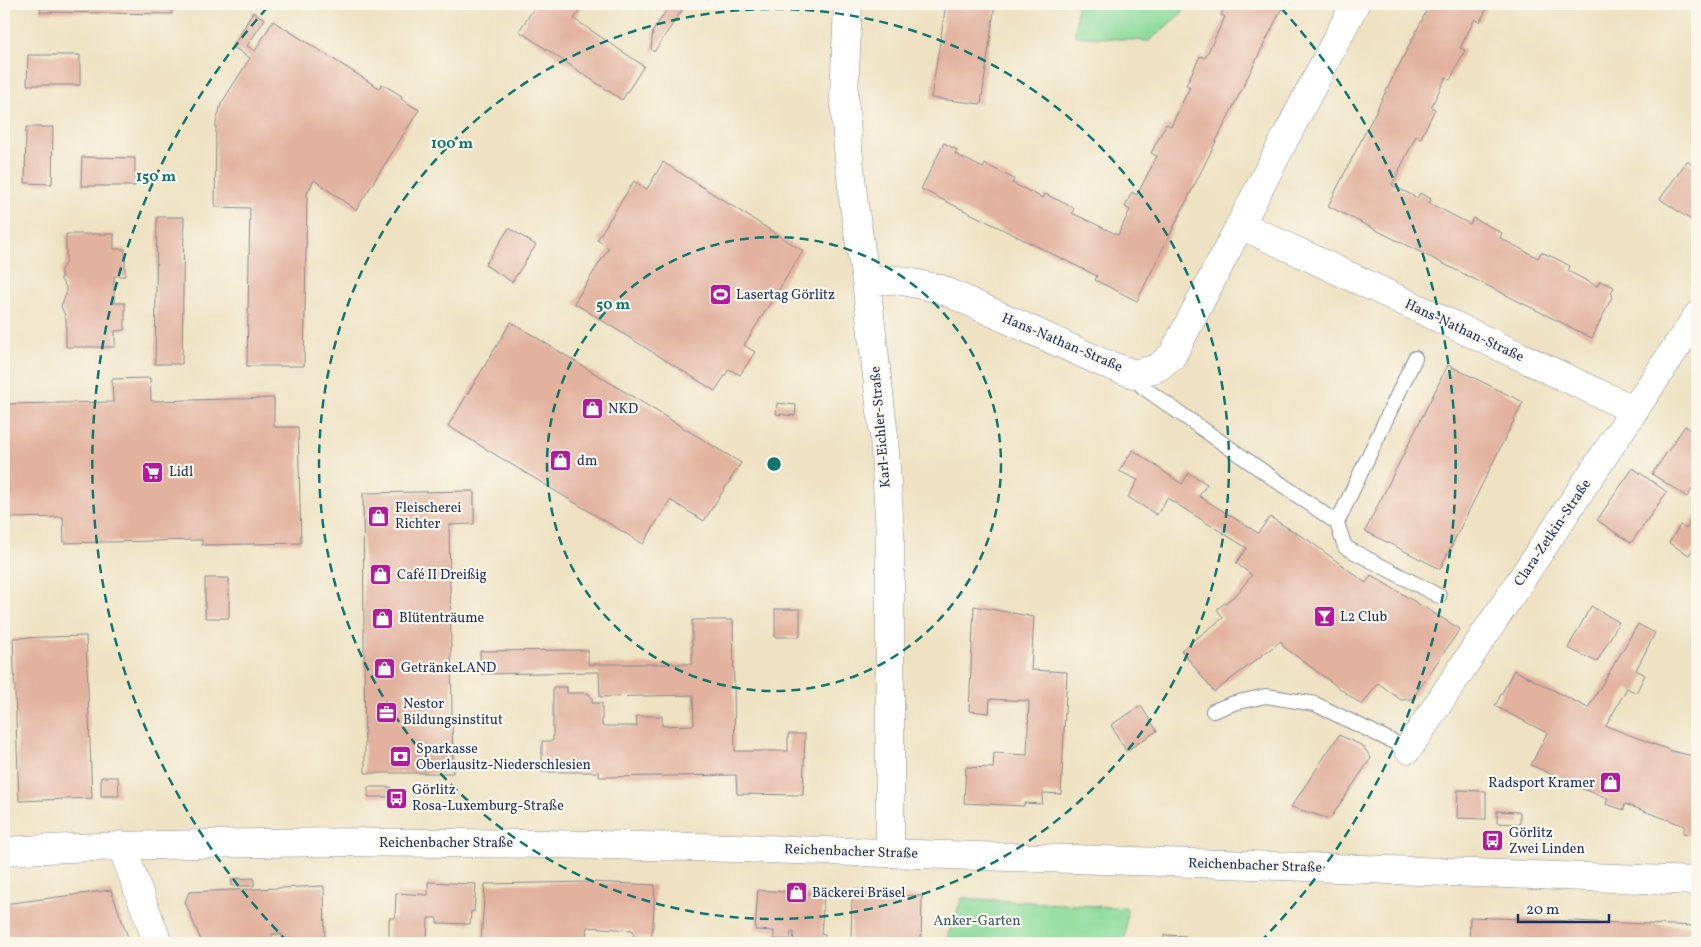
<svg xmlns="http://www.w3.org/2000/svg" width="1701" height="947" font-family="Vollkorn,serif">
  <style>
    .green { fill: #8cdb9b; stroke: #54857c }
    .building { fill: #e2b29f }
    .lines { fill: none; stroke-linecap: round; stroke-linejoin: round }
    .lane-casing { stroke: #848890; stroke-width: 16 }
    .street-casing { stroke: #848890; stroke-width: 29 }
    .secondary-casing { stroke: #848890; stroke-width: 29 }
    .lane { stroke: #fff; stroke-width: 14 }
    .street { stroke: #fff; stroke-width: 28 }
    .secondary { stroke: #fff; stroke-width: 28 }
    .ring { fill: none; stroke: #0f766e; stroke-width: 2.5; stroke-dasharray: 9 6 }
    .labels { text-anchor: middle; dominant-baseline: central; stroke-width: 4.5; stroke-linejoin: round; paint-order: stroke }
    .poi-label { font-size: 14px; fill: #1b2f5e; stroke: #fbf7ec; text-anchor: start }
    .street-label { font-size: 14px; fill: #1b2f5e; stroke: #fbf7ec }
    .park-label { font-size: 14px; fill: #375a6d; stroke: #fbf7ec }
    .centre { fill: #0f766e; stroke: #fbf7ec; stroke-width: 2.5 }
    .ring-label { font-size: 15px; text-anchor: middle; font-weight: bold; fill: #0f766e; stroke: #fbf7ec; stroke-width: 4.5; stroke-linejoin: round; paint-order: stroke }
  </style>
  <rect width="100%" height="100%" fill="#fbf7ec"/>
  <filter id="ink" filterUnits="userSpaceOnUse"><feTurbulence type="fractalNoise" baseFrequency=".02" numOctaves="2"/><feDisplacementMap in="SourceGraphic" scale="10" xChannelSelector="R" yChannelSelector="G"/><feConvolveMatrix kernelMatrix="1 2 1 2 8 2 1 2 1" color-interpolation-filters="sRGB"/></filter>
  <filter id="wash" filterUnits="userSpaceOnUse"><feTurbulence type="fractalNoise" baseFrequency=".0096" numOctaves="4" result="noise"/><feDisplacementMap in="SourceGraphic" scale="20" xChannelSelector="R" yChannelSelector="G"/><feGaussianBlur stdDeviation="1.12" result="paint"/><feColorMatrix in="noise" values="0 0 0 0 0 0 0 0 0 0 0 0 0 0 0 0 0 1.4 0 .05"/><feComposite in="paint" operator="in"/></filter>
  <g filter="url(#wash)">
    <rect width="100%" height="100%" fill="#eee2c2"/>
    <path class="green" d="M1077 4H1185V10L1149 41 1075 36Z
      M962 898 1127 908 1125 943H945Z"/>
    <g id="blocks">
      <path class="building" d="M41 4H172V14L40 12Z
        M537 4H584L574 19 644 66 622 100 519 31Z
        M655 4H686L654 52 651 49 653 31 666 11Z
        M946 4H995L981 104 931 98Z
        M1226 4H1284L1137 301 1095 280 1097 276 921 189 944 143 957 150 955 154 983 168 985 164 1014 179 1012 183 1043 198 1045 194 1062 202 1074 208 1072 213 1118 235 1130 210 1125 207 1132 192 1137 195 1157 156 1151 153 1166 124 1171 126 1190 87 1186 85 1200 56 1205 58 1225 17 1221 15Z
        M1430 4H1489L1480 22 1475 19 1460 48 1465 50 1450 80 1446 77 1431 107 1435 109 1421 138 1416 136 1392 185 1417 198 1420 193 1431 199 1429 203 1470 224 1473 218 1489 226 1502 233 1500 238 1538 258 1541 252 1557 259 1570 266 1568 271 1597 286 1600 281 1614 287 1611 293 1613 295 1592 338 1328 206Z
        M253 12 265 19 247 46 255 51 273 21 379 88 382 84 402 96 401 99 419 110 356 210 314 180 307 193 304 366H247L250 208 215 207 216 123 221 104 250 58 233 47Z
        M28 55H80V85H27Z
        M26 127H53L52 184 25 183Z
        M82 157 135 158V186H81Z
        M1687 161 1697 168V224L1660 199Z
        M663 162 803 251 744 345 755 352 740 375 729 369 715 391 574 303 609 248 597 240 634 181 647 189Z
        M157 217H184L182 364H155Z
        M509 228 536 245 512 282 485 265Z
        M66 234H114V249H125V276H114V303H125V330L115 331V347H66V318L61 306 66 294V287L61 280V270L66 262Z
        M511 322 741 463 704 521 670 500 643 544 448 426Z
        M1448 365 1523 402 1440 569 1365 531Z
        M150 378 151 401 274 398V427H298L301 543 202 545V540H197L64 543 63 517 9 518 6 404 113 402 112 379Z
        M777 403 796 405 795 416 776 414Z
        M1685 426 1697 434V481L1687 497 1652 474Z
        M1133 450 1182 484 1189 473 1207 484 1199 496 1258 533 1270 517 1311 542 1366 583 1371 575 1460 629 1412 699 1401 700 1378 683 1362 705 1284 647 1281 641 1214 692 1181 650 1223 618 1217 609 1237 594 1252 575 1236 563 1247 548 1167 498 1157 515 1128 497 1138 480 1119 471Z
        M1633 468 1667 492 1631 543 1597 520Z
        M474 491V524L449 525 453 773H365L363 493Z
        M1697 513V543L1689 555 1669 543 1680 525 1686 529Z
        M205 578H229V618H205Z
        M974 606 1034 617 1031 670 1067 672 1061 794 1043 793 1042 804 1024 803V806L964 803 966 767 993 768 994 753 1027 755 1029 701 990 699 989 713 969 711Z
        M1591 606 1619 622 1597 662 1568 648Z
        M775 609H800V637H775Z
        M692 620H733L735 751H788V734H805L803 795 737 794 736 775 599 777V772H542V741H553V687H567V693H588L592 698V703H602V726H637L636 716H662V726L694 725 693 695 600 697 599 672 481 674 480 651 588 650V664H692Z
        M1638 624 1655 633 1636 670 1645 675 1636 693 1627 688 1606 726 1672 751 1697 757V836L1683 833 1685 826 1625 804 1624 810 1606 804 1608 798 1583 789 1531 765 1547 733 1495 706 1514 670 1588 708Z
        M86 636 92 798 19 801 13 638Z
        M1141 706 1157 731 1126 751 1111 725Z
        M1339 735 1363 746 1371 758 1330 819 1291 807Z
        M101 777H118L119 796H101Z
        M368 787H391V797H368Z
        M1458 790 1486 791V819L1457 818Z
        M1497 811 1520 812V824L1497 823Z
        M254 878V886H232V879Z
        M428 882 476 884 474 912 471 911 470 924 437 923V918H428L427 943H389V918H395L396 893 428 895Z
        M590 882 655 885 653 926 651 938 634 937 632 930 587 927 586 940 481 942 485 884Z
        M324 886 325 943H297V939H282V934H272V939L252 940V943H202L185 902 189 892Z
        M111 890 130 943H4V904Z
        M758 890 824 895 821 934 825 935 824 943H793L794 932H791L790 940 774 939V931L755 930Z
        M852 894 922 896 921 943H851Z
        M1470 917 1697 926V943H1469Z
        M1164 935 1186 936V941L1200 942V943H1138L1139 939 1164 940Z
        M1304 940 1324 941V943H1304Z"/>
    </g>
  </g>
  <g filter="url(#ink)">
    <use href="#blocks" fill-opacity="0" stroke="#848890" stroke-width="1"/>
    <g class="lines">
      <defs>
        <path id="lane" d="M1415 358 1337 523 1345 547 1439 596
          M1134 374 1135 379 1144 388 1337 523
          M1213 711 1234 703 1266 696 1315 704 1408 749"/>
        <path id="street" d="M848 4 844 96 848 148 854 206 866 281 884 437 890 532V853
          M1241 225 1634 410
          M866 281 898 280 941 289 1101 362 1134 374 1157 368 1172 356 1355 4
          M1408 749 1697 316
          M121 845 158 943"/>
        <path id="secondary" d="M4 851C247 838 492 842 736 848 1056 856 1377 871 1697 881"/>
      </defs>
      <use href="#lane" class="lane-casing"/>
      <use href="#street" class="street-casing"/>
      <use href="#secondary" class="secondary-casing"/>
      <use href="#lane" class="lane"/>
      <use href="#street" class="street"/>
      <use href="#secondary" class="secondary"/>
    </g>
  </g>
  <g class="ring">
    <circle cx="774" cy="464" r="227"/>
    <circle cx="774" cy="464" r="455"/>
    <path d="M288 942A682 682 0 0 1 267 8M1281 8A682 682 0 0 1 1260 942"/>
  </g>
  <defs>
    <symbol id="stadium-square" viewBox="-11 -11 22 22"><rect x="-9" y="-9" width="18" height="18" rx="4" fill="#b5179e" stroke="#fbf7ec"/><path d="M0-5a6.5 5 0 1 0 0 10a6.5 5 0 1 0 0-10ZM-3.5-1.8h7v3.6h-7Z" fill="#fff"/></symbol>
    <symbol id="shop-square" viewBox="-11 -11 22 22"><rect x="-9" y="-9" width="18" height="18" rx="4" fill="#b5179e" stroke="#fbf7ec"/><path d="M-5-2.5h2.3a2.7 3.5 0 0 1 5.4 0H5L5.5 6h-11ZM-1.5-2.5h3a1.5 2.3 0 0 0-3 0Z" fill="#fff"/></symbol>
    <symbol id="supermarket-square" viewBox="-11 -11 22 22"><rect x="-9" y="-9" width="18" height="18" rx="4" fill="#b5179e" stroke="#fbf7ec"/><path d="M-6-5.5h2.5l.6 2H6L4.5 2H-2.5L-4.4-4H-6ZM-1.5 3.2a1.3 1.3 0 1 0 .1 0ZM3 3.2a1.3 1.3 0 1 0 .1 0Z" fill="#fff"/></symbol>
    <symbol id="bar-square" viewBox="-11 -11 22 22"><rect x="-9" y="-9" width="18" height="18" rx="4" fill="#b5179e" stroke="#fbf7ec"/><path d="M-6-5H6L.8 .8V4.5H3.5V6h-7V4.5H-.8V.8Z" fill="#fff"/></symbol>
    <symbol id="office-square" viewBox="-11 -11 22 22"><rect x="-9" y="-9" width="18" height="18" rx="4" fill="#b5179e" stroke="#fbf7ec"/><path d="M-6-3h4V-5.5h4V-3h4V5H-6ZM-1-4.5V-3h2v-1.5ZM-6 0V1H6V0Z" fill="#fff"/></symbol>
    <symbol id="bank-square" viewBox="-11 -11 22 22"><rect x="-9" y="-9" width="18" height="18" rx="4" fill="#b5179e" stroke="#fbf7ec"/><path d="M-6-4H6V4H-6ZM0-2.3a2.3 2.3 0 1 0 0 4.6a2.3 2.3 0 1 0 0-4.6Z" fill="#fff"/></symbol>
    <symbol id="bus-square" viewBox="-11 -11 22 22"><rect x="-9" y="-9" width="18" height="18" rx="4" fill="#b5179e" stroke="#fbf7ec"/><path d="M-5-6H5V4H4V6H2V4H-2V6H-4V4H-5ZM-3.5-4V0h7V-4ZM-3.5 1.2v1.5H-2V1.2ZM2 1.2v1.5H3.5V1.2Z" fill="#fff"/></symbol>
  </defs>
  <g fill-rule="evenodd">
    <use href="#stadium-square" x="708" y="282" width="25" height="25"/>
    <use href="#shop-square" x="580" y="396" width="25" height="25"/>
    <use href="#shop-square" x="548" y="448" width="25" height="25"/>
    <use href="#supermarket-square" x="140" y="460" width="25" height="25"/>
    <use href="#shop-square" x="366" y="504" width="25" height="25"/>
    <use href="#shop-square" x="368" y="562" width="25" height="25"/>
    <use href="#bar-square" x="1312" y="604" width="25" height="25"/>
    <use href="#shop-square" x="370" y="606" width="25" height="25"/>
    <use href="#shop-square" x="372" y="656" width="25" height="25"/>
    <use href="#office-square" x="374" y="700" width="25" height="25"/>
    <use href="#bank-square" x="388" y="744" width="25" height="25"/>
    <use href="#shop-square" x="1598" y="770" width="25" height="25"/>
    <use href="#bus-square" x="384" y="786" width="25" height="25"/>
    <use href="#bus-square" x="1480" y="828" width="25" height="25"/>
    <use href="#shop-square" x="784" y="880" width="25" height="25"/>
  </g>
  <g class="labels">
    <g class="poi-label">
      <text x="736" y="295">Lasertag Görlitz</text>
      <text x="608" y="409">NKD</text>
      <text x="577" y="461">dm</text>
      <text x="169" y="472">Lidl</text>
      <text x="395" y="508">Fleischerei<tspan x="395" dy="16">Richter</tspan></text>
      <text x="397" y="575">Café II Dreißig</text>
      <text x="1340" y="617">L2 Club</text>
      <text x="399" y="618">Blütenträume</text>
      <text x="401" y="668">GetränkeLAND</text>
      <text x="403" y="704">Nestor<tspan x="403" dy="16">Bildungsinstitut</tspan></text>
      <text x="416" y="749">Sparkasse<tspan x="416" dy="16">Oberlausitz-Niederschlesien</tspan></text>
      <text x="1595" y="783" text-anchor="end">Radsport Kramer</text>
      <text x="412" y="790">Görlitz<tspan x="412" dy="16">Rosa-Luxemburg-Straße</tspan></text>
      <text x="1509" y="833">Görlitz<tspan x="1509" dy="16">Zwei Linden</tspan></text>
      <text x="812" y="893">Bäckerei Bräsel</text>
    </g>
    <g class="street-label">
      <text transform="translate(1464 331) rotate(25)">Hans-Nathan-Straße</text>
      <text transform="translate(1062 343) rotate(23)">Hans-Nathan-Straße</text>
      <text transform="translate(881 427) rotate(-95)">Karl-Eichler-Straße</text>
      <text transform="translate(1553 533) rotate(-56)">Clara-Zetkin-Straße</text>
      <text x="446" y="843">Reichenbacher Straße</text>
      <text transform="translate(851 852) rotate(2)">Reichenbacher Straße</text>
      <text transform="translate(1255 866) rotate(2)">Reichenbacher Straße</text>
    </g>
    <g class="park-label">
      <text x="977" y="921">Anker-Garten</text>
    </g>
  </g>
  <circle cx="774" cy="464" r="8" class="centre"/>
  <g class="ring-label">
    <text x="452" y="148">100 m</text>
    <text x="156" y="181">150 m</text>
    <text x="613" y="309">50 m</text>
  </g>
  <rect width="1701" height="947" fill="none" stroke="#fbf7ec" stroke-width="20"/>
  <path d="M1518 914v8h91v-8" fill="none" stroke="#1b2f5e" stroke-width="2.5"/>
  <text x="1526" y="914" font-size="15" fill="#1b2f5e" stroke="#fbf7ec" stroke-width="4" paint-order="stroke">20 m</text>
</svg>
